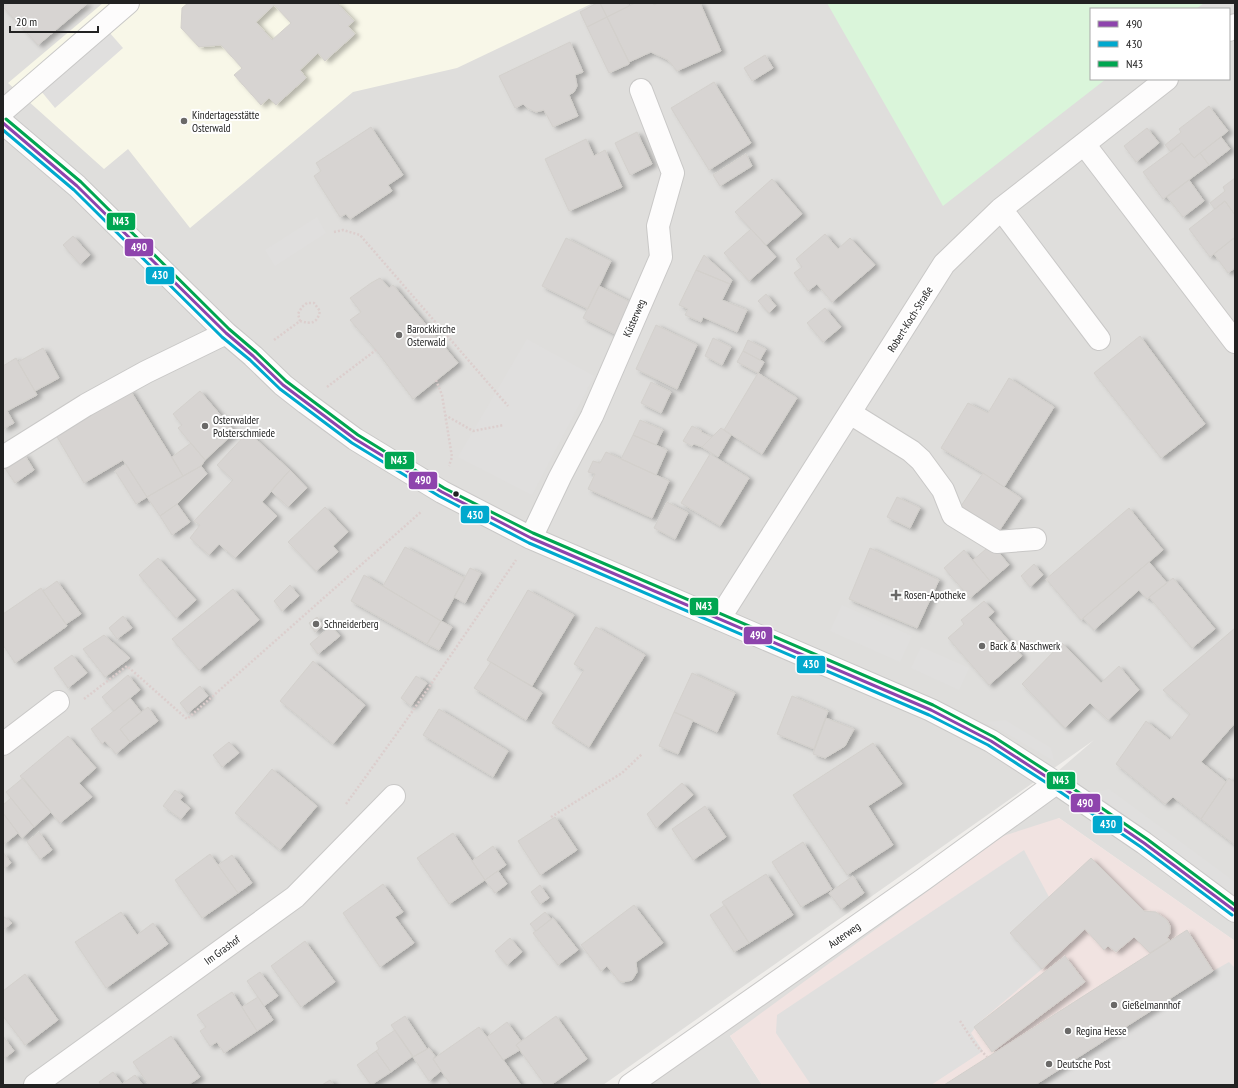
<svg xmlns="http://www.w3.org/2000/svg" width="1238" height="1088" font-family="'PT Sans Narrow',sans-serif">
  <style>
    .residential { fill: #dfdedc; fill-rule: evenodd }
    .commercial { fill: #f1e3e1 }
    .education { fill: #f8f7e8 }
    .park { fill: #daf5da }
    .parking { fill: #e0dfde }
    .building { fill: #d7d4d2; stroke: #d3d0cc; fill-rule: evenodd; filter: url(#shadow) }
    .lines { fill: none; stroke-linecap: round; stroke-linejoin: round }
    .minor-casing { stroke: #c9c8c7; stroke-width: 24 }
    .path { stroke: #dccecd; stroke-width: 2.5; stroke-dasharray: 2 2; stroke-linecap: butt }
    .minor { stroke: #fdfcfc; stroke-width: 22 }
    .bus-1-casing { stroke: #fff; stroke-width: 6 }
    .bus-2-casing { stroke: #fff; stroke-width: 6 }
    .bus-3-casing { stroke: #fff; stroke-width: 6 }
    .bus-1 { stroke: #8e44ad; stroke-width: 3 }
    .bus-2 { stroke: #00a9ce; stroke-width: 3 }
    .bus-3 { stroke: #00a651; stroke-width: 3 }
    .poi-dot { fill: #6a6968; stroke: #fff; stroke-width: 1.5 }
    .bus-dot { fill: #222; stroke: #fff; stroke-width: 1.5 }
    .labels { text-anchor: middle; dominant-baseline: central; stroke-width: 4; stroke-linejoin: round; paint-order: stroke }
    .poi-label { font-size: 11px; fill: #222; stroke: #fff; text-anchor: start }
    .street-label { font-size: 11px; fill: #222; stroke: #fff }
    .line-badge { stroke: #fff; stroke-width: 1.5 }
    .badge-label { font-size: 11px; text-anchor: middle; font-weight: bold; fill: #fff }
  </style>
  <defs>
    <filter id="shadow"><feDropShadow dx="4.5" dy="2.5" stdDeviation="2" flood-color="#0004"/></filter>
  </defs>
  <rect width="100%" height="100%" fill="#f0eeeb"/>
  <path class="residential" d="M3 3H1235V941L1059 818 730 1036 762 1085H644L985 834 1094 740 603 1085H3ZM1091 9H1229V79H1091Z"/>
  <path class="commercial" d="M1059 818 1235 941V1085H762L730 1036 1003 836Z"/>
  <path class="education" d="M103 3H593L457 68 353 92 190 228 128 149 104 169 8 83Z"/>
  <path class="park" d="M827 3H1204L1196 9H1091V79H1106L943 206Z"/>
  <path class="parking" d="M109 32 123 48 55 108 41 91Z
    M317 217 326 233 275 266 265 250Z
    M527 339 594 376 532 495 458 457Z
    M842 605 912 636 900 662 830 631Z
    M921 647 969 668 959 690 911 668Z
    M1005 720 1051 748 1054 761 987 722Z
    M1109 789 1235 882V895L1095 793Z
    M1024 850 1049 897 1010 933 1042 969 982 1020 971 1033 983 1051 931 1085H811L776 1033 777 1015Z
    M1229 962 1235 968V1085H1035L1213 971Z"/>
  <path class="building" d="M4 3H88L38 45 3 7Z
    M188 3H337L354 21 348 26 355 34 325 61 318 53 300 70 306 78 276 105 269 98 261 105 234 75 242 68 221 45 199 47 181 28 182 8ZM274 5 291 23 272 40 256 22Z
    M597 3H600L607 17 587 27 580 12Z
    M600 3H627L629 6 607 17Z
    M635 3H653L654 5 658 3H700L721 51 677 71 668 60 651 52 629 62 607 17Z
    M607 17 629 62V64L609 73 587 27Z
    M570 42 583 72 575 75 577 86 574 92 569 95 578 116 553 127 544 110 536 112 529 109 523 104 515 108 499 76Z
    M765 55 773 68 752 81 744 68Z
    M714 82 751 143 709 170 671 108Z
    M1209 106 1228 131 1194 158 1182 143 1171 152 1165 145 1181 132 1179 129Z
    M371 127 403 175 388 185 392 191 350 219 346 214 340 217 314 176 321 171 316 163Z
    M1147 128 1159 143 1136 162 1124 146Z
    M637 132 652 164 630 175 615 143Z
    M1221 137 1230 149 1209 165 1200 153Z
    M586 139 594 156 605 150 622 187 569 211 545 159Z
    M1182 143 1194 158 1200 153 1209 165 1163 199 1143 172Z
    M746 154 752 166 720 186 713 175Z
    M1235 178V215L1225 201 1215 209 1210 203 1225 191 1223 187Z
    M772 179 802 214 766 245 735 212Z
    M1189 180 1204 201 1183 217 1167 197Z
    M1225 201 1235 215V237L1210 257 1189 229Z
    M751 229 776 257 749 281 724 253Z
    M825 234 838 249 850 238 875 265 832 302 817 284 808 291 794 273 802 267 796 259Z
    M73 236 90 255 80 264 63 245Z
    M566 238 611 261 588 309 542 286Z
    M1233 239 1235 241V268L1228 273 1214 254Z
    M704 255 732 280 730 284 696 270Z
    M696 270 730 284 722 300 747 310 737 332 703 317 701 322 685 315 688 309 679 305Z
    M380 278 389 288 393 285 458 363 413 399 376 350 350 320 361 312 350 298 371 283Z
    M599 286 632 303 617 335 583 318Z
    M766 294 776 306 769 313 758 301Z
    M825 308 841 327 823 342 807 323Z
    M656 325 697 345 677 389 636 369Z
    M1140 336 1205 424 1161 458 1094 373Z
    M713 338 731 347 722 365 705 356Z
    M748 340 766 349 760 360 743 351Z
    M43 348 59 378 35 391 18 362Z
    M743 351 764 362 758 373 737 362Z
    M16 358 37 395 7 411 14 423 3 429V366Z
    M758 373 797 398 762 454 724 430Z
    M1009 378 1054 407 1004 487 983 473 941 448 968 403 988 413Z
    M651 382 671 392 661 413 641 403Z
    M130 390 183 476 147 497 123 460 84 483 56 435Z
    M200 391 235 432 205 460 178 428 182 425 173 414Z
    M640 420 663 430 656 445 633 435Z
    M692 426 702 431 701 432 712 437 702 447 694 444 692 446 683 441Z
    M721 428 731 435 718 457 702 447Z
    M248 432 290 470 262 502 277 516 235 558 219 544 209 555 190 538 200 525 194 521 233 480 217 465Z
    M633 435 667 450 656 475 621 459Z
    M191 443 205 460 201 466 183 476 172 457Z
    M606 452 669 481 652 518 588 489 595 474 588 472 593 461 600 463Z
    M24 454 34 470 15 483 4 467Z
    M710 454 749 478 720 526 681 503Z
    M126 464 147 497 136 504 115 471Z
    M201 466 207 474 177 504 160 516 147 497Z
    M290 470 307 488 288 507 271 491Z
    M983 473 1021 498 999 531 961 506Z
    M897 497 920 508 910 528 887 517Z
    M667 502 688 513 675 539 654 528Z
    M177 504 190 522 172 535 160 516Z
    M325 507 348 532 333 546 338 552 316 571 288 542Z
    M1129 508 1163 550 1081 620 1046 579Z
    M992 544 1009 565 990 581 973 560Z
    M405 547 465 578 441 621 383 586Z
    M870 548 939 580 917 628 849 599Z
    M964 550 990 581 970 598 944 568Z
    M158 558 196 600 176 618 139 575Z
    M1149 562 1167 583 1147 599 1139 590 1094 630 1083 618Z
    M1034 564 1043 575 1030 587 1021 576Z
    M470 568 481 573 465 603 454 597Z
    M364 575 441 621 427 644 351 601Z
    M1173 578 1215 629 1192 648 1149 597Z
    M57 581 81 614 66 624 43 591Z
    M290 585 299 596 282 611 274 601Z
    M41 588 67 626 15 663 3 645V614Z
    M233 589 259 620 199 670 172 639Z
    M528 590 574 615 532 686 487 660Z
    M984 601 994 612 988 617 1022 656 989 685 948 638 964 624 961 620Z
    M123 616 132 628 117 639 109 628Z
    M317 617 323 625 315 632 309 623Z
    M441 621 452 627 439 650 427 644Z
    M331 626 340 636 318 654 310 644Z
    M596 627 645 655 589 747 552 723 584 670 574 664Z
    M1235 628V723L1201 762 1226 782 1201 819 1173 797 1165 804 1116 764 1146 721 1170 740 1190 714 1163 690Z
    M104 635 130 658 105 677 83 649Z
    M1062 643 1101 683 1119 666 1139 690 1108 720 1090 703 1065 728 1022 684Z
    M72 655 87 673 68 688 54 668Z
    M313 661 365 705 333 744 280 701Z
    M491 662 542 693 526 720 474 688Z
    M692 673 735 693 717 732 674 712Z
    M128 675 140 690 114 711 102 697Z
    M416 676 427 683 411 706 401 698Z
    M200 686 208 696 188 713 180 703Z
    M792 696 828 711 814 749 777 734Z
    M130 698 141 712 120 729 130 742 116 754 105 741 102 744 91 729Z
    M148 707 158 721 130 742 120 729Z
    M439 709 508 751 493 777 423 735Z
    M674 712 693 720 678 754 659 746Z
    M826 718 854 729 845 746 825 758 813 754Z
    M68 736 96 768 79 783 92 797 60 823 20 776Z
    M229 742 239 753 222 767 213 755Z
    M873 743 902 784 868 806 893 845 847 875 793 795Z
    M272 769 317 806 280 850 235 813Z
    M23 778 51 812 34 827 6 792Z
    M1229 778 1235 783V845L1201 819Z
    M682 783 693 795 656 828 647 814Z
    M175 790 183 796 180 800 190 808 181 819 163 806Z
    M11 798 34 827 22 838 3 813V805Z
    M705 806 726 837 693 860 672 829Z
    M3 813 18 833 3 845Z
    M555 817 577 850 540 875 518 841Z
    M39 832 52 850 40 859 27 842Z
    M453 833 485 880 449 904 417 858Z
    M803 842 832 889 801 907 772 862Z
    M493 846 506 865 485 880 472 861Z
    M3 852 11 863 3 869Z
    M210 854 238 893 202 918 175 880Z
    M232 855 252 883 238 893 218 865Z
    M1091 858 1144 911 1156 912 1167 920 1170 926V933L1167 938 1170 940 1150 953 1134 937 1116 952 1108 946 1104 950 1085 929 1042 969 1010 933Z
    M498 871 507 884 495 893 485 880Z
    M766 874 793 915 749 943 722 902Z
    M853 876 864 893 841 909 829 893Z
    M383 884 403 912 395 917 414 943 380 967 343 913Z
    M540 885 549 898 540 904 531 892Z
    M634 905 663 943 636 962 637 972 632 980 623 982 619 981 607 966 601 971 581 945Z
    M725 905 749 943 734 952 710 915Z
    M121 912 137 935 153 923 168 944 106 988 75 942Z
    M545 912 551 919 536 931 530 924Z
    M3 916 12 923 3 930Z
    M553 918 578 950 558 965 533 933Z
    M1187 930 1213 971 1035 1085H944Z
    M510 938 522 952 507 965 495 951Z
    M305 941 335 982 301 1007 271 966Z
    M1065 956 1085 982 992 1052 974 1027Z
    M260 972 278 996 264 1006 247 981Z
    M25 974 58 1020 25 1045 3 1016V991Z
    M232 992 257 1031 224 1053 217 1042 210 1046 200 1031 206 1027 197 1015Z
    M258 997 273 1020 257 1031 242 1007Z
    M405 1016 427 1049 413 1057 391 1025Z
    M556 1016 587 1059 551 1085H545L516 1045Z
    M507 1022 521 1041 516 1045 520 1050 503 1060 487 1037Z
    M479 1027 487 1037 521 1085H451L433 1059Z
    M395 1030 413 1056 391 1072 376 1051 379 1049 376 1043Z
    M3 1036 14 1051 3 1059Z
    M171 1036 200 1077 188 1085H149L133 1062Z
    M429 1048 435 1056 433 1059 441 1071 429 1081 413 1057Z
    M376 1051 391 1072 371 1085 357 1065Z
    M113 1072 123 1085H101L99 1082Z
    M135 1075 143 1085H123L122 1084Z
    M330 1080 334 1085H322Z"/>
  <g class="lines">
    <defs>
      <path id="minor" d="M1229 30 1235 25
        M3 111 128 3
        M3 123 77 186 226 333 253 356 283 385 306 403 355 439 442 492 531 538 931 710 991 741 1056 783 1144 843 1235 911
        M1084 144 1235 342
        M1001 209 1099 339
        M850 413 911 451 921 460 943 490 953 515 997 542 1035 539
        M3 457 86 405 146 372 226 333
        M531 538 560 477 592 416 661 257 658 226 673 173 641 90
        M719 619 944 264 1001 209 1167 79
        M3 744 58 702
        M35 1085 295 897 394 796
        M630 1085 924 879 1056 783"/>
    </defs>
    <use href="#minor" class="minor-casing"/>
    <path class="path" d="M334 232 343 230 360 235 508 406
      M274 340 300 321C311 324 317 324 320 311L314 303H307L302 307 298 314 300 321
      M436 380 442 395 452 457 449 466
      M327 387 376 350
      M445 415 473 431 504 425
      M84 699 127 666 187 719 422 511
      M346 804 403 725 516 560
      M551 817 622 773 642 754
      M960 1021 975 1044 987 1057"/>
    <use href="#minor" class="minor"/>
    <defs>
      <path id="bus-1" d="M3 123 77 186 226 333 253 356 283 385 355 439 442 492 531 538 931 710 991 741 1056 783 1144 843 1235 911"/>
      <path id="bus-2" d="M3 130 74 190 222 337 250 360 280 389 352 443 439 496 529 543 929 715 988 745 1053 787 1141 847 1232 915"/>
      <path id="bus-3" d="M6 119 81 182 229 329 256 352 286 381 358 435 444 488 533 533 933 705 994 737 1059 779 1147 839 1235 905"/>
    </defs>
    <use href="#bus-1" class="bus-1-casing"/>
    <use href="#bus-2" class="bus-2-casing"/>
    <use href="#bus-3" class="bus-3-casing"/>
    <use href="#bus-1" class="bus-1"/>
    <use href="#bus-2" class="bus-2"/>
    <use href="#bus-3" class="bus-3"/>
  </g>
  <g class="poi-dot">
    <circle cx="184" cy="121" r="4"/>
    <circle cx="399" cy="335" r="4"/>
    <circle cx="205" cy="426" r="4"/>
    <path d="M894 589h4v4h4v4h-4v4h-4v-4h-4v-4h4z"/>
    <circle cx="316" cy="624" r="4"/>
    <circle cx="982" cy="646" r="4"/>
    <circle cx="1114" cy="1005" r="4"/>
    <circle cx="1068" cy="1031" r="4"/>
    <circle cx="1049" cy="1064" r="4"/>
  </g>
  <circle class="bus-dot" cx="456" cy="494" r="3.5"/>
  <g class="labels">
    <g class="poi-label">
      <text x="192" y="115">Kindertagesstätte<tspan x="192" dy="13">Osterwald</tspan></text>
      <text x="407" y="329">Barockkirche<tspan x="407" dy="13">Osterwald</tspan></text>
      <text x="213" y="420">Osterwalder<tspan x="213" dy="13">Polsterschmiede</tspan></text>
      <text x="904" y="595">Rosen-Apotheke</text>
      <text x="324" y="624">Schneiderberg</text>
      <text x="990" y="646">Back &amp; Naschwerk</text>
      <text x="1122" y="1005">Gießelmannhof</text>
      <text x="1076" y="1031">Regina Hesse</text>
      <text x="1057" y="1064">Deutsche Post</text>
    </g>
    <g class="street-label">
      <text transform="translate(634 318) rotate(-67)">Küsterweg</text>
      <text transform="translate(910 319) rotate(-58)">Robert-Koch-Straße</text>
      <text transform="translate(844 935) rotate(-35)">Auterweg</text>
      <text transform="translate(222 950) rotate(-36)">Im Grashof</text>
    </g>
  </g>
  <g class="line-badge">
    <rect x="106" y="212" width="30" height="19" rx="4" fill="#00a651"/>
    <rect x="124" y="238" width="30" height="19" rx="4" fill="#8e44ad"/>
    <rect x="145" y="266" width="30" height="19" rx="4" fill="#00a9ce"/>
    <rect x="384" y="451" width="31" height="19" rx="4" fill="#00a651"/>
    <rect x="408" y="471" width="30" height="19" rx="4" fill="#8e44ad"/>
    <rect x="460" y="505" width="30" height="19" rx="4" fill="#00a9ce"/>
    <rect x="689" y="597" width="30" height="19" rx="4" fill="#00a651"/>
    <rect x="743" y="626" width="30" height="19" rx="4" fill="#8e44ad"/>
    <rect x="796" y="655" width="30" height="19" rx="4" fill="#00a9ce"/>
    <rect x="1046" y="771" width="30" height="19" rx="4" fill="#00a651"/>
    <rect x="1070" y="793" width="31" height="20" rx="4" fill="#8e44ad"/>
    <rect x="1092" y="815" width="31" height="19" rx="4" fill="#00a9ce"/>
  </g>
  <g class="badge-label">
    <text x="121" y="225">N43</text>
    <text x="139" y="251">490</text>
    <text x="160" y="279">430</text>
    <text x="399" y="464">N43</text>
    <text x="423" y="484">490</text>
    <text x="475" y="519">430</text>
    <text x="704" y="610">N43</text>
    <text x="758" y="639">490</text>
    <text x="811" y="668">430</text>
    <text x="1061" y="784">N43</text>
    <text x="1085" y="807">490</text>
    <text x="1108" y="828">430</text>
  </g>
  <rect width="1238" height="1088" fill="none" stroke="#222222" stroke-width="8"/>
  <rect x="1090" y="8" width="140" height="72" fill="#ffffff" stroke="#a7a7a7"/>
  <rect x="1098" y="21" width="20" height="6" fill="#8e44ad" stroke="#a7a7a7"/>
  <text x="1126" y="28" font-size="12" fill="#222222">490</text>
  <rect x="1098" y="41" width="20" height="6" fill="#00a9ce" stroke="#a7a7a7"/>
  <text x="1126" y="48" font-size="12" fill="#222222">430</text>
  <rect x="1098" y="61" width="20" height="6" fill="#00a651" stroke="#a7a7a7"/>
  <text x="1126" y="68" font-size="12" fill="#222222">N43</text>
  <path d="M10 26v6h88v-6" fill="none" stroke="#222222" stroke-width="2"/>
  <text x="16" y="26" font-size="12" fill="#222222" stroke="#ffffff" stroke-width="3" paint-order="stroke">20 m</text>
</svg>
